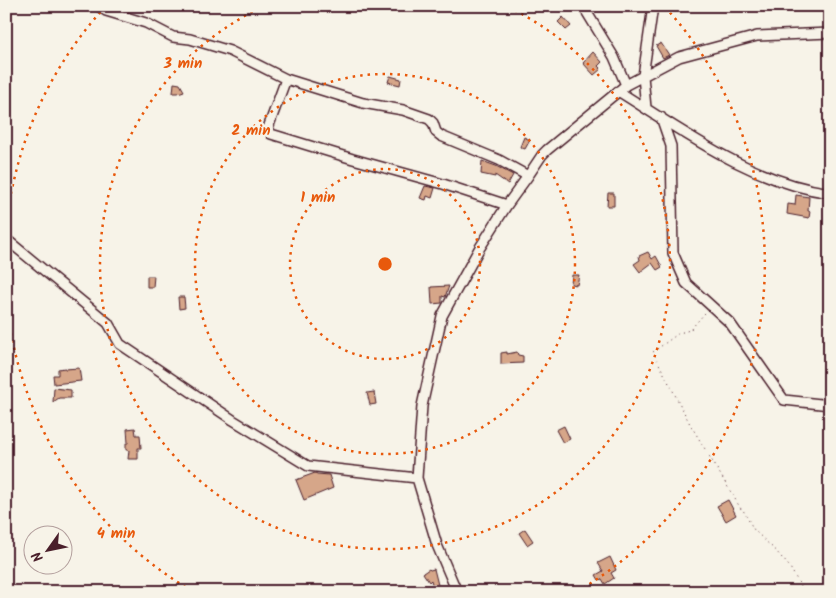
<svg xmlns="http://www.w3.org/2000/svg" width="836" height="598" font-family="Kalam,sans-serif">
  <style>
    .building { fill: #d6a689; stroke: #4a1f2b }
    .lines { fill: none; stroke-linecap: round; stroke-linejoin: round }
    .street-casing { stroke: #4a1f2b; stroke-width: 12 }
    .path { stroke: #4a1f2b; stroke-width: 1; stroke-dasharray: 1 4; stroke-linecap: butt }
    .street { stroke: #f7f3e8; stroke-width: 9 }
    .ring { fill: none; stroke: #e8590c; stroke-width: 2.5; stroke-dasharray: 2.5 5 }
    .centre { fill: #e8590c; stroke: #f7f3e8; stroke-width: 2.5 }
    .ring-label { font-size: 15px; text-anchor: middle; font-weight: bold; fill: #e8590c; stroke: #f7f3e8; stroke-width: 4.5; stroke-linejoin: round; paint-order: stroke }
  </style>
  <rect width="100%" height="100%" fill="#f7f3e8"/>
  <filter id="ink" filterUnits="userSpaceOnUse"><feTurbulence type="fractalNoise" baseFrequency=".02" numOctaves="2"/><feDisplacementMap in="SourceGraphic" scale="10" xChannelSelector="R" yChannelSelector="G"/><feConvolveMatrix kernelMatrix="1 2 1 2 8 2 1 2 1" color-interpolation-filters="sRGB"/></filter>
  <g filter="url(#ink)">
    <path class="building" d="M563 17 571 26 566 30 558 22Z
      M661 43 669 55 663 58 656 46Z
      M593 52 602 62 598 66 601 69 594 75 583 63Z
      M390 76 401 79 400 85 388 82Z
      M174 83 180 84 184 91 178 93H173Z
      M524 137 530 140 525 149 520 147Z
      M482 161 496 166 513 175 508 184 495 175V177L481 174Z
      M425 186 435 188 432 198 427 196 426 200 420 198Z
      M608 193H614V206H607Z
      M796 195 809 197 808 211H810L809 218 787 214 788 204 795 205Z
      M648 252 652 259 656 256 662 267 657 270 652 263 640 272 634 264 640 260 639 256Z
      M572 275H579L577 285 571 284Z
      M147 276H154L153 287H147Z
      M449 286 445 297 442 296V303L432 304 431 287Z
      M178 297H184L185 308 179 309Z
      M507 352V354L517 352 518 355 523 356V363L501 364V353Z
      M65 368V369L79 368 81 381 54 384 53 375H58V369Z
      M54 388 71 390V398H59L53 402Z
      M374 392 376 404 370 405 367 393Z
      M564 426 570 439 563 443 556 430Z
      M135 428 136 435H140L141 448H138V459H128L129 450H126V443H128L127 429Z
      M315 473 317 474 329 475 333 488 304 500 296 480Z
      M728 500 736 515 726 521 717 506Z
      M525 529 533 541 527 545 519 533Z
      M610 557 616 570 611 573 614 578 605 584 602 579 599 580 596 575 603 571 598 563Z
      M429 569 430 570 434 569 439 589 434 591 431 580 429 582 423 573Z"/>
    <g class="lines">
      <defs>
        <path id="street" d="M98 6 106 11 146 23 173 37 190 39 230 51 286 79 363 103 403 110 429 119 433 123 436 132 441 136 499 160 528 176
          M583 6 614 57 626 85
          M286 79 268 128 271 134 353 159 443 184 507 205
          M618 91C684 132 751 182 830 193
          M646 108 643 76 653 6
          M661 117 671 146 673 253 686 283 730 323 784 400 830 405
          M6 239 108 323 120 344 233 420 308 466 417 478
          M457 592 437 545 417 478 422 406 442 316 479 249 507 205 528 176 542 155 547 150 626 85 679 57 757 36 830 33"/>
      </defs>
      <use href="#street" class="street-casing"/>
      <path class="path" d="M705 313 690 330 679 333 653 352 690 424 741 509 743 510 754 530 776 551 789 566 804 592"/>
      <use href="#street" class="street"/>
    </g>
  </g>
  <g class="ring">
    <circle cx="385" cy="264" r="95"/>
    <circle cx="385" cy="264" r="190"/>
    <path d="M508 7A285 285 0 1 1 262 7"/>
    <path d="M192 591A380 380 0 0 1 6 297M6 231A380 380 0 0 1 105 7M665 7A380 380 0 0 1 578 591"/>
  </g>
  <circle cx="385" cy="264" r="8" class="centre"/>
  <g class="ring-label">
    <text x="183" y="68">3 min</text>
    <text x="251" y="135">2 min</text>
    <text x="318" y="202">1 min</text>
    <text x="116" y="538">4 min</text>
  </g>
  <rect width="836" height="598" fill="none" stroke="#f7f3e8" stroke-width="25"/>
  <rect x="12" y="12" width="811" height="573" fill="none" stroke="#4a1f2b" stroke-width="2" filter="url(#ink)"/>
  <g transform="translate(48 550) rotate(237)"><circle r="24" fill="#f7f3e8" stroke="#b29e9c"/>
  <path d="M0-4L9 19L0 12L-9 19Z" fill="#4a1f2b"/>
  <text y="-8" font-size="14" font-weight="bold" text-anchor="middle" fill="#4a1f2b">N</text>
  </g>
</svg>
